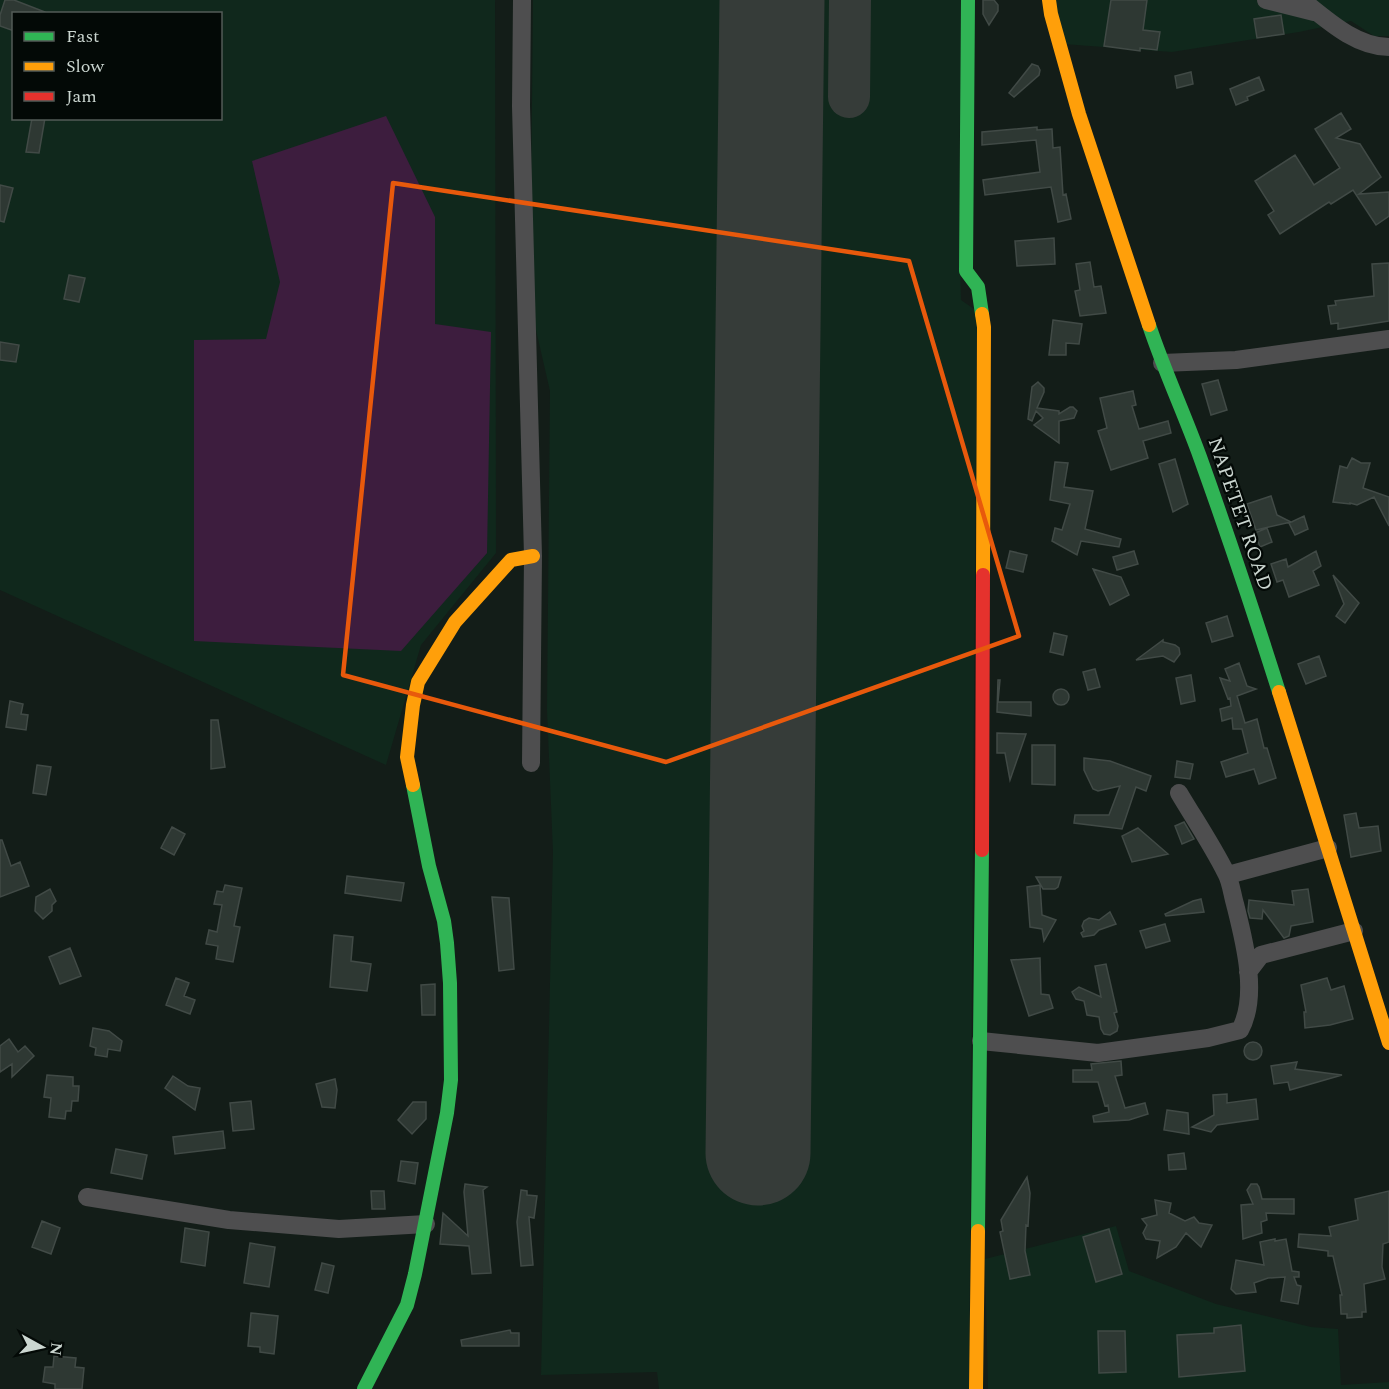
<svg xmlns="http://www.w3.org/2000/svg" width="1389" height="1389" font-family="Spectral,serif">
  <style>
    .built { fill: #10281c; fill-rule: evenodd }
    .green { fill: #3d1d3e }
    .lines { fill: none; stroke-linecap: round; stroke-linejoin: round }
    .taxiway { stroke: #363c39; stroke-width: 42 }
    .runway { stroke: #363c39; stroke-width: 105 }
    .building { fill: #2e3833; stroke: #414a46; stroke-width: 1.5 }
    .street { stroke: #4e4e4f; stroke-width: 18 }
    .fast { stroke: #30b455; stroke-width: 14 }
    .slow { stroke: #ff9f0a; stroke-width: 14 }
    .jam { stroke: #e5322d; stroke-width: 14 }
    .marked { fill: none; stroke: #e8590c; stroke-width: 4.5; stroke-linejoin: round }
    .labels { text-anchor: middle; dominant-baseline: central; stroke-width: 4.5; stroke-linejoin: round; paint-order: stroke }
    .street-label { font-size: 20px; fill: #cbd6d0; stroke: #030906 }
  </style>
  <rect width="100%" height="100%" fill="#131d18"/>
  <path class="built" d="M0 0H495L496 553 421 645 386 765 0 590ZM14 14H220V118H14Z
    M533 0H961L959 228 961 300 977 311 969 1389H659L657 1372 541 1375 553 852 547 710 550 391 530 304Z
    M1054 0H1389V36H1374L1351 21 1299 32 1172 52 1063 44Z
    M1116 1226 1129 1271 1216 1304 1311 1327 1338 1329 1341 1385 1389 1382V1389H988L985 1259Z"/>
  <path class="green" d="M386 116 435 217V324L491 332 487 553 401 651 194 641V340L266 339 280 282 252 161Z"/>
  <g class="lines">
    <path class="taxiway" d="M849 97 850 0"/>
    <path class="runway" d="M758 1153 772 0"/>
  </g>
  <path class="building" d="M5 0H14L45 12V14H14V31L0 26V15Z
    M983 0H994L998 5V11L989 25 983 14Z
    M1111 0H1147L1143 30 1160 32 1157 50 1140 48V51L1104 46Z
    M1281 15 1284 34 1257 38 1254 19Z
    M1032 64 1038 66 1040 70 1039 75 1014 97 1009 93Z
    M1191 72 1193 84 1177 88 1175 76Z
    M1259 77 1264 90 1247 97 1248 100 1236 105 1230 89Z
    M1341 113 1351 129 1336 138 1360 144 1381 177 1359 194 1389 192V216L1376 225 1353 190 1331 204 1329 202 1280 234 1268 215 1274 211 1255 181 1295 155 1314 185 1340 168 1315 129Z
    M32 118H45L39 153 26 152Z
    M1037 127V130L1052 129 1053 148 1060 147 1063 195 1066 194 1071 219 1058 222 1051 187 985 195 983 180 1040 172 1036 140 982 145V132Z
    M0 185 13 188 4 222 0 221Z
    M1054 238 1055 264 1017 266 1015 241Z
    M1090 262 1094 287 1101 286 1106 313 1080 316 1075 291 1080 290 1076 264Z
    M1389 263V321L1338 329V323L1331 324 1328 306 1336 305 1335 301 1374 296 1372 264Z
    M69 275 85 278 79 302 64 299Z
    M1053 320 1082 324 1079 344 1066 343V355H1049Z
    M0 342 19 345 16 362 0 360Z
    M1218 380 1227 410 1211 415 1202 384Z
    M1038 382 1044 388V392L1037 408 1059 411V414L1070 407H1073L1077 411 1074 418 1059 421V443L1034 425 1043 418 1036 411 1032 421 1028 419 1032 387Z
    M1133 391 1136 405 1132 406 1139 429 1168 421 1171 433 1143 441 1148 458 1111 470 1098 431 1107 428 1100 398Z
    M1352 458 1361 463H1370L1363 488 1389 497V526L1374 497 1357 505 1350 503V504L1333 502 1340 466 1347 468Z
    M1175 459 1188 504 1173 512 1159 464Z
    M1055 462 1068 463 1064 487 1093 491 1085 529 1121 539 1119 547 1081 541 1077 555 1052 541 1055 528 1062 530 1070 504 1050 500Z
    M1271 496 1277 515 1291 522 1256 530 1247 504Z
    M1304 516 1308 529 1295 535 1289 523Z
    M1267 528 1272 542 1260 547 1255 533Z
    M1010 551 1027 555 1023 572 1006 568Z
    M1134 551 1138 564 1117 570 1113 557Z
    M1316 551 1321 566 1313 571 1319 585 1289 597 1283 580 1277 582 1271 564 1286 559 1288 567Z
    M1093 569 1121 577 1129 595 1110 605Z
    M1333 575 1359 603 1345 623 1336 616 1344 604Z
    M1227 616 1233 636 1212 642 1206 623Z
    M1054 633 1067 636 1063 655 1050 652Z
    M1163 640V642L1175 645 1179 648 1180 654 1174 662 1163 656 1136 660Z
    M1319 656 1326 676 1306 684 1298 664Z
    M1239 663 1247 686 1256 689 1237 696 1245 723 1257 719 1264 748H1267L1276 778 1259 784 1254 769 1226 777 1221 762 1248 753 1242 729H1233L1232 718 1222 721 1220 709 1231 706 1230 698 1228 699 1220 678 1230 681 1225 669Z
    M1095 669 1100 687 1088 690 1083 672Z
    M1191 675 1195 701 1181 704 1176 678Z
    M998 680H1000L998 702H1031V716L997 712Z
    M1053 697a8 8 0 1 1 16 0a8 8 0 1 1-16 0Z
    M10 701 23 704 21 714 28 715 26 730 6 727Z
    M211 720H218L225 767 211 769Z
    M997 733 1026 734 1010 780 1005 753H997Z
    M1032 745H1055V785L1032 784Z
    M1084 758 1110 761 1151 776 1146 791 1136 787 1122 829 1074 823 1075 815H1109L1120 786 1098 791 1093 789 1084 770Z
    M1177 761 1193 764 1190 779 1175 777Z
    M37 765 51 767 46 795 33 793Z
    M1356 813 1359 828 1378 826 1381 851 1351 857 1344 815Z
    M1184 822 1194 839 1182 844 1175 826Z
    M172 827 185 834 174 855 161 848Z
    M1138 828 1168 854 1132 862 1122 836Z
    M0 840H2L11 866 20 862 29 886 0 897Z
    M347 876 404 883 401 901 345 893Z
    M1036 877H1061L1058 887 1055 889H1043Z
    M225 885 242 888 234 926 240 927 233 962 216 959 218 946 206 944 209 930 217 932 222 905 214 904 217 891 223 892Z
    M1040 885 1042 915 1056 920 1044 941 1042 929 1030 927 1027 887Z
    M50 889 56 901 52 905V911L43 919 35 911 36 897Z
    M1308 889 1313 922 1291 926 1289 936 1284 938 1263 910 1262 919 1250 918 1248 911 1249 900 1294 905 1292 891Z
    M492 897 509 898 514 969 499 971Z
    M1201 899 1204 912 1166 916 1165 914 1193 901Z
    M1110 912 1116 924 1099 930 1094 935 1083 937 1081 933 1084 931 1082 926 1084 921 1089 918 1099 920Z
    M1165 924 1170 941 1146 948 1140 931Z
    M334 935 353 937 351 961 371 964 367 991 330 987Z
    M70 948 81 976 60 984 49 957Z
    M1040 958 1041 994 1049 995 1053 1008 1029 1016 1011 960Z
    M1106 964 1117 1012 1114 1013 1118 1026 1117 1031 1110 1035 1104 1034 1101 1029 1099 1017 1087 1015 1084 1001 1076 999 1072 992 1079 987 1101 997 1095 966Z
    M176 978 189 983 184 996 195 1000 190 1014 166 1005Z
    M1327 978 1331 990 1344 986 1353 1019 1330 1025 1305 1028 1304 1012H1306L1301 985Z
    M435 984V1015H422L421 985Z
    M93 1028 109 1031 122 1041 120 1051 108 1049 107 1057 95 1055 96 1048 90 1046Z
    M9 1039 18 1052 25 1046 34 1056 12 1077V1064L0 1072V1046Z
    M1244 1051a9 9 0 1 1 18 0a9 9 0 1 1-18 0Z
    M1121 1061 1122 1075 1115 1076 1125 1108 1145 1103 1148 1114 1129 1120 1094 1122 1093 1116 1109 1112 1108 1105 1105 1106 1098 1082H1073V1070H1092L1091 1064Z
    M1297 1062 1295 1069 1342 1075 1290 1090 1288 1082 1274 1084 1271 1066Z
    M47 1075 73 1077V1086H79L78 1101H72L71 1111H66L65 1119 49 1117 51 1098 44 1097Z
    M173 1076 188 1086 200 1088 195 1110 165 1088Z
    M335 1079 337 1090 335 1108 322 1107 316 1084Z
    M1227 1094V1103L1256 1099 1258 1119 1217 1125 1211 1132 1192 1127 1214 1115 1213 1095Z
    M251 1101 254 1129 233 1131 230 1103Z
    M413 1102H426V1119L412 1134 398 1120Z
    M1167 1110 1188 1113 1189 1134 1164 1130Z
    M223 1131 225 1148 175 1154 173 1137Z
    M116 1149 147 1155 142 1179 111 1173Z
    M1184 1153 1186 1169 1169 1170 1168 1155Z
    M401 1161 418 1163 415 1184 398 1181Z
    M1027 1177 1030 1193 1028 1226 1026 1225 1025 1251 1030 1275 1010 1279 1000 1232 1003 1231 1001 1220Z
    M465 1184 487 1187 483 1190 491 1273 472 1274 469 1246 440 1244 443 1213 468 1236 464 1192Z
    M1251 1184H1257L1259 1187 1262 1199H1294V1214L1266 1213 1267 1220 1261 1222 1262 1233 1243 1239 1241 1205 1253 1204 1247 1190Z
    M521 1190 527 1191V1195L537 1196 534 1218 529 1217 533 1265 521 1266 517 1222Z
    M371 1191H384L385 1209H372Z
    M1389 1191V1242L1383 1244 1382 1267 1385 1279 1364 1284 1366 1312H1362V1317L1347 1318V1314H1341L1340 1295H1342L1333 1256H1328V1251L1298 1247 1299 1234 1331 1236 1329 1227 1358 1220 1355 1199Z
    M1155 1200 1171 1203 1169 1213 1185 1221 1194 1217 1199 1223 1212 1225 1201 1247 1186 1233 1176 1247 1157 1258 1160 1241 1146 1239 1143 1233 1147 1225 1142 1219 1157 1215Z
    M42 1221 60 1228 51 1254 32 1247Z
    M185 1228 209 1232 205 1266 181 1262Z
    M1109 1229 1122 1274 1096 1282 1083 1237Z
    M1275 1239V1241L1286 1239 1292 1271 1299 1272V1277H1294L1297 1285 1301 1286 1298 1304 1281 1301 1285 1277 1268 1278 1254 1283 1256 1292 1236 1294 1231 1289 1236 1260 1264 1265 1260 1242Z
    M250 1243 275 1247 269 1287 244 1283Z
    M322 1263 334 1266 328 1293 315 1290Z
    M251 1313 278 1316 274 1354 260 1352V1347L248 1346Z
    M1241 1325 1245 1371 1179 1377 1177 1335 1214 1333V1328Z
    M510 1330 511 1333H519V1346H462L461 1340Z
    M1098 1331H1125L1126 1372 1099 1373Z
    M54 1356 76 1358 75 1367 84 1368 82 1389H55V1384L43 1382 45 1367H53Z"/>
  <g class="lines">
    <path class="street" d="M522 0 521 106 533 556 531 763
      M1266 0 1314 12
      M1302 0C1327 20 1356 47 1389 47
      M1162 363 1236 360 1389 339
      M1228 875 1328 848
      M1248 972 1261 955 1354 931
      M981 1041 1098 1053 1208 1038 1240 1030C1259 996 1244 940 1235 904 1232 894 1231 882 1226 873 1212 845 1195 820 1179 793
      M87 1197 229 1220 339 1229 426 1224"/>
    <path class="fast" d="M968 0 966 271 978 287 982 314
      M1149 325C1164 370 1184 413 1200 457 1228 535 1254 613 1279 692
      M978 1231 982 850
      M364 1389 407 1305 415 1274 447 1113 451 1080 450 983 447 943 444 921 429 866 413 785"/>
    <path class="slow" d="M1049 0 1051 14 1079 114 1149 325
      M982 314 984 327 983 575
      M1279 692 1389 1043
      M413 785 407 757 413 705 418 682 455 622 511 560 533 556
      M976 1389 978 1231"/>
    <path class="jam" d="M982 850 983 575"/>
  </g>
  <path class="marked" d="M393 183 909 261 1019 636 666 762 343 675Z"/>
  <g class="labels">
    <g class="street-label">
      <text transform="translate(1240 514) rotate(71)">NAPETET ROAD</text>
    </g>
  </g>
  <rect x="12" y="12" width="210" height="108" fill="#030906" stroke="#535b57" stroke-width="1.5"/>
  <rect x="24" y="32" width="30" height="9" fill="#30b455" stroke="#535b57" stroke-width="1.5"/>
  <text x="66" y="42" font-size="18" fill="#cbd6d0">Fast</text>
  <rect x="24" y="62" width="30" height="9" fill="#ff9f0a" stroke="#535b57" stroke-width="1.5"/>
  <text x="66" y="72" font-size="18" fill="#cbd6d0">Slow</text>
  <rect x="24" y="92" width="30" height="9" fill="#e5322d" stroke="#535b57" stroke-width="1.5"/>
  <text x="66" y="102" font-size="18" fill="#cbd6d0">Jam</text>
  <g transform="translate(42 1347) rotate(98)" stroke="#030906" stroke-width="4.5" paint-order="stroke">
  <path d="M0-4.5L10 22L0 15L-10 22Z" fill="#cbd6d0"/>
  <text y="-9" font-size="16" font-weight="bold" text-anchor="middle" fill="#cbd6d0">N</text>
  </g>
</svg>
